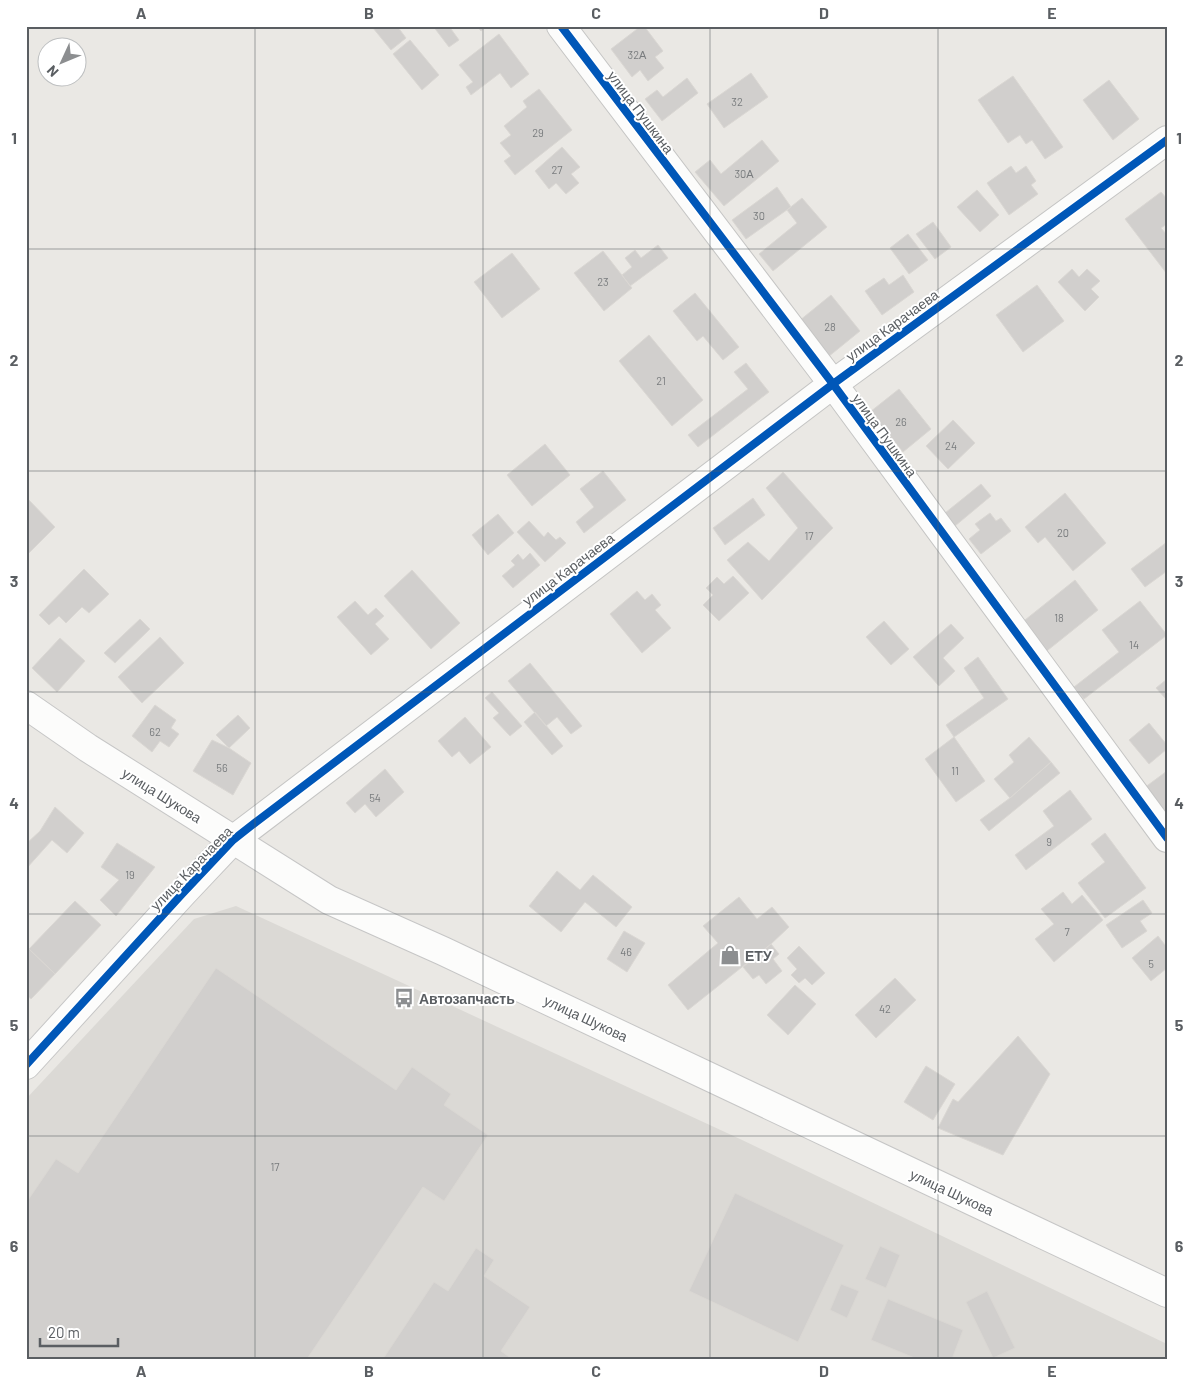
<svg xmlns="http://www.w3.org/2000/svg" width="1193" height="1385" font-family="Barlow,sans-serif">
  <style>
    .industrial { fill: #dbd9d5 }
    .building { fill: #d1cfcd; stroke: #dad7d3 }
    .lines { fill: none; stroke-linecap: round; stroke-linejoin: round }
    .street-casing { stroke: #c5c5c4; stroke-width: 30 }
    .secondary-casing { stroke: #c6c6c6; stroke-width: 30 }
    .street { stroke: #fcfcfb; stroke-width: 28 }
    .secondary { stroke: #fcfcfb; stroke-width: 28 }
    .cycleway-casing { stroke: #fff; stroke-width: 11 }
    .cycleway { stroke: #0057b8; stroke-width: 8 }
    .grid { fill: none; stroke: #5a5e62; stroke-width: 1; stroke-opacity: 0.55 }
    .labels { text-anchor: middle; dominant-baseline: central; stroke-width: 4; stroke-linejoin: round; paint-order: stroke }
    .number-label { font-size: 11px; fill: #797c7e }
    .street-label { font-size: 14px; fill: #5a5e62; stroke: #fff }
    .poi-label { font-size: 14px; font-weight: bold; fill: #5a5e62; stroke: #fff; text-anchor: start }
    .neatline { fill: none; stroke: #5a5e62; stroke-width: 2 }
    .grid-label { font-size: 16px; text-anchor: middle; font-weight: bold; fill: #5a5e62 }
  </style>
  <rect width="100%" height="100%" fill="#eae8e4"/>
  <path class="industrial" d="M236 906 740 1139 1167 1344V1359H26V1099L194 919Z"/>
  <path class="building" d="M376 26H397L406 38 391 50 373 28Z
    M433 26H456L451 29 459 40 449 47Z
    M477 26H487L481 31Z
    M641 26H644L663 51 655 57 664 68 648 81 640 70 632 77 611 49Z
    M499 34 529 74 511 88 500 73 471 95 466 87 473 82 459 65Z
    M410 40 439 75 422 90 393 54Z
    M751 73 768 97 724 128 707 104Z
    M1013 76 1063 147 1045 159 1032 140 1026 144 1020 135 1008 143 978 100Z
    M687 78 698 93 662 121 645 99 657 90 663 97Z
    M1109 80 1139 119 1113 140 1083 100Z
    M539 89 572 130 515 175 504 161 511 156 500 143 511 135 504 126 527 107 523 101Z
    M762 140 779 161 724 206 695 172 710 160 721 174Z
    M562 147 580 167 571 174 579 183 566 194 556 183 549 189 535 171Z
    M1011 166 1016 173 1026 166 1036 181 1031 185 1038 194 1009 215 987 183Z
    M777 187 791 207 746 239 732 220Z
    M977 190 999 215 980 232 957 207Z
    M1161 192 1167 199V224L1161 228 1167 235V274L1125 219Z
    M802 198 827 227 773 271 759 254 797 223 787 210Z
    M933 222 951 247 935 259 916 234Z
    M908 234 928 260 909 274 890 248Z
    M658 245 668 258 630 286 622 275 632 267 625 258 635 250 641 258Z
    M603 251 632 288 604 311 574 273Z
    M512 253 540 289 502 318 474 282Z
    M1072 269 1079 277 1087 269 1100 281 1091 289 1099 297 1085 311 1058 282Z
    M903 275 914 292 882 315 865 291 884 278 889 285Z
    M1037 285 1064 321 1023 352 996 315Z
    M695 293 739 347 723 360 703 336 697 341 673 311Z
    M831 295 860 331 828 357 799 321Z
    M649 335 703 400 672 426 619 361Z
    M746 363 769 392 698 447 688 435 748 389 734 372Z
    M899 389 931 429 903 452 870 412Z
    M953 420 975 443 948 469 926 446Z
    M545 444 570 475 532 506 507 475Z
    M603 471 626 500 584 533 576 522 594 507 580 489Z
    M783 472 833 528 762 600 727 560 748 542 769 561 798 528 766 488Z
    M981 484 991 496 955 526 945 513Z
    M1065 493 1106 543 1073 571 1045 537 1038 543 1025 527Z
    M26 497 55 527 26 556Z
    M753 498 765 515 725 545 713 528Z
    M990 513 996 521 1001 518 1011 531 981 554 969 539 980 530 975 524Z
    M498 514 514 533 488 555 472 535Z
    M529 521 544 537 548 532 556 540 560 537 566 543 545 562 517 532Z
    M1167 542V571L1145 587 1131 569Z
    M530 553 540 565 513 588 502 576 515 565 511 561 518 554 523 560Z
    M84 569 109 594 89 613 82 607 66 623 59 616 49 625 39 615Z
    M412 570 460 623 431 649 384 596Z
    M733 576 749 593 719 621 703 605 713 595 706 588 717 577 724 584Z
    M1075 580 1098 610 1043 654 1020 624Z
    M637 591 645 600 652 594 661 605 655 610 671 628 642 653 610 614Z
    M355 601 368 615 376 608 384 616 375 624 389 639 371 655 337 617Z
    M1140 601 1167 635 1084 699 1074 687 1119 652 1102 630Z
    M140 619 150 629 115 663 104 653Z
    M884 621 909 649 891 665 866 637Z
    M951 624 964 638 943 658 955 671 939 686 913 657Z
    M160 637 184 663 142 703 118 677Z
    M60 638 85 661 57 692 32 668Z
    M978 657 1008 699 954 737 946 725 984 698 964 668Z
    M530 663 582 726 571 734 557 717 546 726 508 681Z
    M1167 679V698L1166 699 1156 688Z
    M492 692 522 726 510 736 493 718 499 713 485 698Z
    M155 705 176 720 171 728 179 734 169 747 160 741 152 752 132 736Z
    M535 712 563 746 552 755 524 722Z
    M238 715 250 728 229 748 216 735Z
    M465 717 491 747 470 764 459 751 452 757 438 741Z
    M1149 723 1167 745V749L1149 764 1129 740Z
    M954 737 985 781 956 802 925 759Z
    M1029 737 1051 762 1010 798 994 779 1014 762 1009 755Z
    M212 740 229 748 251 763 233 795 193 771Z
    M1051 762 1060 773 989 831 980 820 1010 798Z
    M385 769 404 792 376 817 365 804 355 813 346 803Z
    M1167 771V808L1162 812 1144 788Z
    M1070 790 1092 819 1026 870 1015 855 1054 826 1043 811Z
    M55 807 84 833 67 853 52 840 26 869V844L40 831Z
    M1105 833 1146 888 1105 918 1078 883 1105 862 1091 844Z
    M117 843 155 867 116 916 100 900 119 880 101 867Z
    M557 871 580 890 593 875 632 907 616 927 585 902 561 932 529 906Z
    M1063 892 1072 904 1082 895 1103 920 1054 962 1035 939 1054 924 1041 909Z
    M739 897 757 919 772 907 789 927 771 944 688 1010 668 985 718 943 703 926Z
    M1143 900 1152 913 1140 921 1147 931 1122 948 1106 925Z
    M75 901 101 925 55 974 29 949Z
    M624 931 645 943 627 972 607 959Z
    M1158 936 1165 945 1167 943V968L1151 981 1132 958Z
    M771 944 779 954 773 959 782 971 766 984 759 975 753 979 743 967Z
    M26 946 55 974 31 999 26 995V974L29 971 26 968Z
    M799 946 825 973 812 985 805 978 799 983 791 975 797 969 787 958Z
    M216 968 396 1090 412 1067 451 1094 444 1105 488 1135 444 1201 423 1187 307 1359H26V1203L56 1159 78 1173Z
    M895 978 916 1000 876 1038 855 1015Z
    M795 985 816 1004 788 1035 767 1015Z
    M1018 1036 1050 1074 1003 1155 938 1128 953 1099 958 1102Z
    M926 1066 955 1084 933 1120 904 1102Z
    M735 1193 844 1245 798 1342 689 1291Z
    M880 1246 900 1255 886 1288 865 1279Z
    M476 1248 494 1260 484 1276 530 1307 501 1351 512 1359H383L434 1282 448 1291Z
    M841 1284 859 1291 847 1318 830 1310Z
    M987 1291 1015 1348 993 1358 966 1302Z
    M888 1299 963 1330 952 1359H917L871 1340Z"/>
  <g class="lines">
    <defs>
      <path id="street" d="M561 26 833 384 1167 838
        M233 840 833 384 1167 140"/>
      <path id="secondary" d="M26 705 88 748 329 900 443 951 1167 1293
        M26 1065 182 894 233 840"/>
    </defs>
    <use href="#street" class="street-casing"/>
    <use href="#secondary" class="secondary-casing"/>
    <use href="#street" class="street"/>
    <use href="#secondary" class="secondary"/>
    <defs>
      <path id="cycleway" d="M561 26 833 384 1167 838
        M26 1065 182 894 233 840 256 822 833 384 1167 140"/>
    </defs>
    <use href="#cycleway" class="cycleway-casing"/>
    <use href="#cycleway" class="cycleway"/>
  </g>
  <path class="grid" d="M255 26V1359M483 26V1359M710 26V1359M938 26V1359M26 249H1167M26 471H1167M26 692H1167M26 914H1167M26 1136H1167"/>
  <defs>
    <symbol id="shop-bare" viewBox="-9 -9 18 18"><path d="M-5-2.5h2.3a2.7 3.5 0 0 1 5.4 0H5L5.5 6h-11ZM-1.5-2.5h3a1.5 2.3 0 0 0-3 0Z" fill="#8c8e90" stroke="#fff" stroke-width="2.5" paint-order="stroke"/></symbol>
    <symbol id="bus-bare" viewBox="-9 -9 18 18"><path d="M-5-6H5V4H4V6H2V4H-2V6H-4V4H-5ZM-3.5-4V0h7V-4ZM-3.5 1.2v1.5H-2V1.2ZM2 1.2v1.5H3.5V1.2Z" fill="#8c8e90" stroke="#fff" stroke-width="2.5" paint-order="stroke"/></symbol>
  </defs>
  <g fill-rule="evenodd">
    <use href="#shop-bare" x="716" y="941" width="28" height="28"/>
    <use href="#bus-bare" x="390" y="984" width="28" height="28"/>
  </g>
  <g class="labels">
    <g class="number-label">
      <text x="637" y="54">32А</text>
      <text x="737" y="101">32</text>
      <text x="538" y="132">29</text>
      <text x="557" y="169">27</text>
      <text x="744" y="173">30А</text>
      <text x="759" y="215">30</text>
      <text x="603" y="281">23</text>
      <text x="830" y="326">28</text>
      <text x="661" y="380">21</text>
      <text x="901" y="421">26</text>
      <text x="951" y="445">24</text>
      <text x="1063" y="532">20</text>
      <text x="809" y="535">17</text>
      <text x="1059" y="617">18</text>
      <text x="1134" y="644">14</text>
      <text x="155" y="731">62</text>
      <text x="222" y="767">56</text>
      <text x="955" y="770">11</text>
      <text x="375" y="797">54</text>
      <text x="1049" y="841">9</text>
      <text x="130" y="874">19</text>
      <text x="1067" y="931">7</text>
      <text x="626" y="951">46</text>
      <text x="1151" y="963">5</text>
      <text x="885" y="1008">42</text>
      <text x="275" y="1166">17</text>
    </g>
    <g class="street-label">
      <text transform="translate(641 112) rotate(53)">улица Пушкина</text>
      <text transform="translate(892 325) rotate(-36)">улица Карачаева</text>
      <text transform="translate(885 435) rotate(54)">улица Пушкина</text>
      <text transform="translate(568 569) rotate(-37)">улица Карачаева</text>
      <text transform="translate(162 795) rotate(32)">улица Шукова</text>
      <text transform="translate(191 868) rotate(-46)">улица Карачаева</text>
      <text transform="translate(586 1018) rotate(25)">улица Шукова</text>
      <text transform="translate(952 1192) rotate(25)">улица Шукова</text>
    </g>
    <g class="poi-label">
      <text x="745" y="955">ЕТУ</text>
      <text x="419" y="998">Автозапчасть</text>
    </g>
  </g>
  <rect width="1193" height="1385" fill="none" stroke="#ffffff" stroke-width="55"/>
  <g transform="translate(62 62) rotate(226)"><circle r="24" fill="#ffffff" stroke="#bdbfc0"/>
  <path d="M0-4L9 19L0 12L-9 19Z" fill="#8c8e90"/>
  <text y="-8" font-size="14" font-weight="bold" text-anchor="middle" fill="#5a5e62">N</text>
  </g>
  <path d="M40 1338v8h78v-8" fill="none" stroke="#5a5e62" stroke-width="2.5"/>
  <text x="48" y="1338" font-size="15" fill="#5a5e62" stroke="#ffffff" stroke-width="4" paint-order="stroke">20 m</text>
  <rect x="28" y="28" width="1138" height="1330" class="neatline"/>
  <g class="grid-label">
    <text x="141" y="19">A</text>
    <text x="369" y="19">B</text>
    <text x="596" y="19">C</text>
    <text x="824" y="19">D</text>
    <text x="1052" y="19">E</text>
    <text x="14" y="144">1</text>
    <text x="1179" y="144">1</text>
    <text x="14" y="366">2</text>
    <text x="1179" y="366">2</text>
    <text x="14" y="587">3</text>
    <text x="1179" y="587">3</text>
    <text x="14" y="809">4</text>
    <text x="1179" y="809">4</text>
    <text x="14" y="1031">5</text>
    <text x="1179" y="1031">5</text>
    <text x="14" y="1252">6</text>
    <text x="1179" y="1252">6</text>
    <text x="141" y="1377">A</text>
    <text x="369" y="1377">B</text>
    <text x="596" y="1377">C</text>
    <text x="824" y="1377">D</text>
    <text x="1052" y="1377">E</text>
  </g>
</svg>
